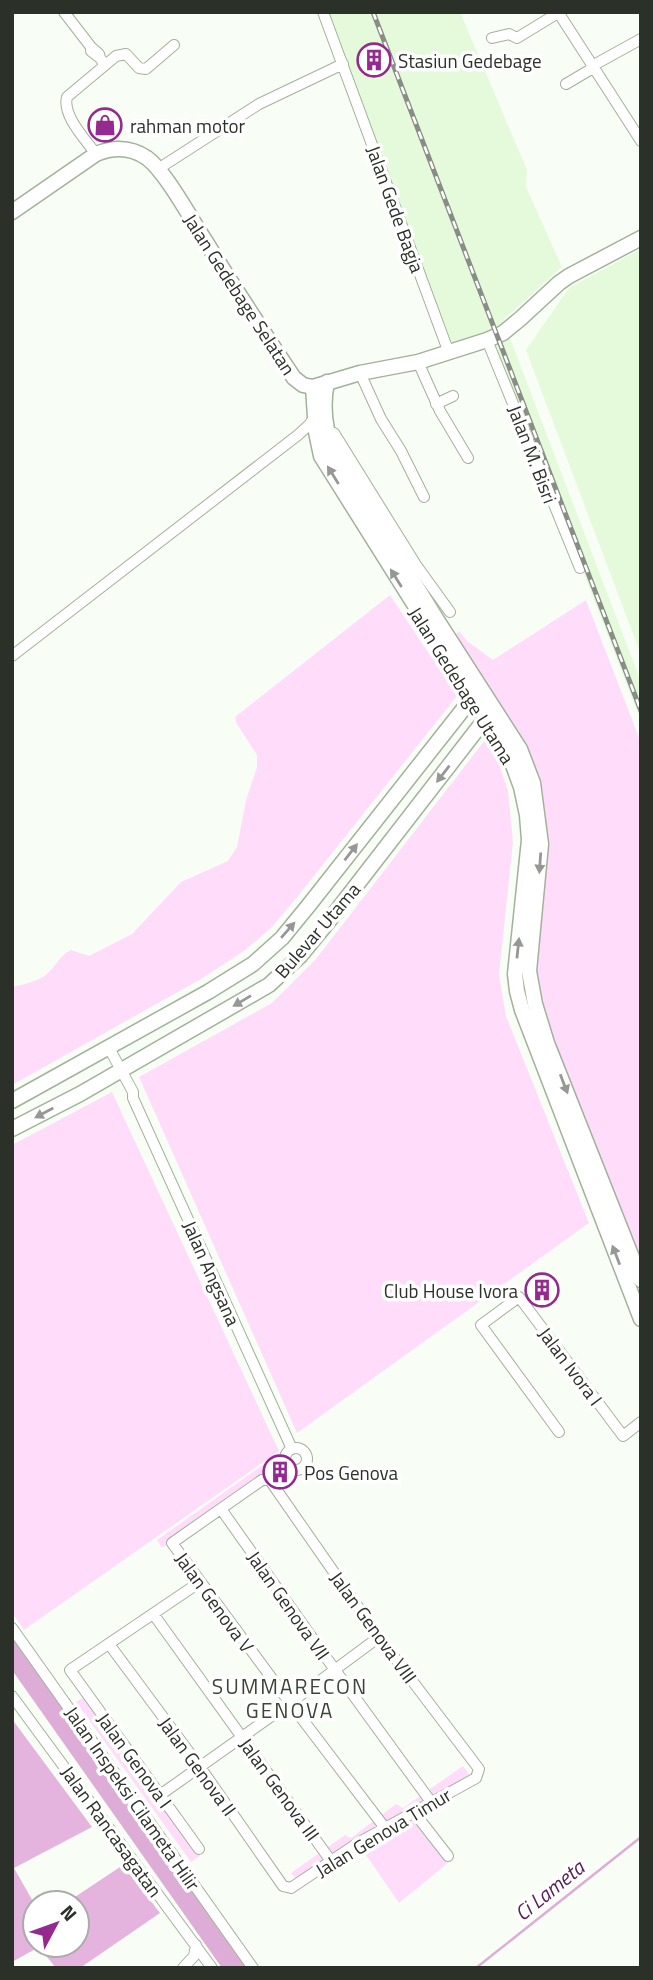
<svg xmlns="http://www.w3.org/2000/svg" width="653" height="1980" font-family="'Titillium Web',sans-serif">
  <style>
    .built { fill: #e5f9db }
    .green { fill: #ffddfa }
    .forest { fill: #e5b4de }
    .water { fill: #deadd7 }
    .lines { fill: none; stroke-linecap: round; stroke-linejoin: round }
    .stream { stroke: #deadd7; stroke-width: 2.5 }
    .street-tunnel { stroke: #cfd5cc; stroke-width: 10; stroke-dasharray: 10 5; stroke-linecap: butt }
    .street-casing { stroke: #a2b19b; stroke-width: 12 }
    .secondary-casing { stroke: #a2b19b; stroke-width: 17 }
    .primary-casing { stroke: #a2b19b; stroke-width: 17 }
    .street { stroke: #fff; stroke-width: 10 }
    .secondary { stroke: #fff; stroke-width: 14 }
    .primary { stroke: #fff; stroke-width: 14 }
    .rail-casing { stroke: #888d85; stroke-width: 5 }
    .rail { stroke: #fff; stroke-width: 2.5; stroke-dasharray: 8; stroke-linecap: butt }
    .oneway { fill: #959894 }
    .labels { text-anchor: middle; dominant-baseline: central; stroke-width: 7; stroke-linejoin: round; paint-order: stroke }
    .poi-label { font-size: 19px; fill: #2b3028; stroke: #fff; text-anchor: start }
    .street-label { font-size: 19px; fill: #2b3028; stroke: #fff }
    .neighbourhood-label { font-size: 21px; letter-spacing: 2px; fill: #3a4633; stroke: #fff }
    .water-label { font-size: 21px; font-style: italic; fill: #592055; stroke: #fff }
  </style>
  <rect width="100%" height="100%" fill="#f8fef5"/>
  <path class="built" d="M327 12H460L527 170 526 187 562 267 503 320 641 682V721L491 334 453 346Z
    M641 249V655L526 350 569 288Z"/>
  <path class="green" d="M390 595 457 696 298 896 271 928 244 951 201 979 12 1085V987C25 984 41 981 50 971 58 963 60 955 71 950L89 956 132 934 181 882 228 861 237 847 246 800 257 767V755L237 724 235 717Z
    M586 600 641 743V1266L539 1004 534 971 547 844 454 635 459 631 467 641 493 660Z
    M485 740 499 764 508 791 513 842 499 975 506 1016 589 1223 297 1433 139 1077 272 1003 316 959Z
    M112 1092 279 1451 24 1630 12 1613V1145Z
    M264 1464 267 1469 261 1476 162 1548 157 1540Z
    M85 1696 200 1856 191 1862 76 1702Z
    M463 1766 470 1775 462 1782 368 1831 297 1880 291 1873 345 1835 351 1838 396 1804 403 1808Z
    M413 1816 448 1863 399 1903 359 1845Z"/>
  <path class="forest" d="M12 1719 92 1827 14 1868 35 1905V1945H77V1903H66L123 1865 160 1913 80 1968H56L39 1947 12 1962Z"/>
  <path class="water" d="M12 1637 248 1968H222L12 1670Z"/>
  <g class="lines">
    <path class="stream" d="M476 1968 641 1837"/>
    <path class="street-tunnel" d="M273 1471 281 1465"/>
    <defs>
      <path id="street" d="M64 12 91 47
        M323 12 449 353
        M558 12 641 141
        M492 38 509 34 517 38 558 13
        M100 58 91 51V47L99 54 100 58 105 65
        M592 66 641 39
        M566 84 593 68
        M96 154C85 139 62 115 67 97L116 56 126 54 139 68 146 69 174 45
        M158 169 259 104 343 64
        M487 340 580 568
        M418 362 440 411 468 458
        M360 373 381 419 401 451 424 497
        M436 404 453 396
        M334 433 416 565 450 612
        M12 656 298 435 309 425 315 416
        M109 1048 133 1092V1098L292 1449
        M559 1432 481 1325 519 1297 623 1436 641 1422
        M285 1459a11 11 0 1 1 22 0a11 11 0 1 1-22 0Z
        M278 1478 262 1480 172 1543 290 1703 385 1828
        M221 1509 335 1670 431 1802
        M154 1615 331 1861
        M12 1628 253 1968
        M109 1644 200 1767 283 1886 291 1888 358 1843 476 1778 479 1769 379 1637 269 1479
        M12 1696 212 1968
        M160 1795 290 1703 379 1637
        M413 1811 448 1856
        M199 1849 70 1670 200 1582
        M183 1968 194 1956 196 1945"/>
      <path id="secondary" d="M327 382C322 406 325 430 334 452L437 620 520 749 533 783 541 844 529 971 535 1004 547 1043 641 1280
        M313 387 316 432 321 456 510 757 521 787 527 815 529 840 515 974 517 991 522 1010 641 1319
        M12 1101 208 992 253 964 282 938 309 905 476 693
        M12 1129 80 1094 269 985 300 956 328 922 489 714"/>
      <path id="primary" d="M12 212 96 154C113 147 131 147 147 158 166 172 192 221 206 242 234 288 264 333 294 378L303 385 313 387 360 373 418 362 487 340 503 333 520 319 559 283 569 276 641 238"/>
    </defs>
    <use href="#street" class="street-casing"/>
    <use href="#secondary" class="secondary-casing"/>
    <use href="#primary" class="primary-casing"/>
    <use href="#street" class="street"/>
    <use href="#secondary" class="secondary"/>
    <use href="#primary" class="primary"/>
    <defs>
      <path id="rail" d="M373 12 641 711"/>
    </defs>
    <use href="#rail" class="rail-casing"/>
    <use href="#rail" class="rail"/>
  </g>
  <defs><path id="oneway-solid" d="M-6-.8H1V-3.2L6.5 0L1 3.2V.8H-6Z" transform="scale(1.75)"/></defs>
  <g class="oneway">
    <use href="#oneway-solid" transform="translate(333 475) rotate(-122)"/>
    <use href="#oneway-solid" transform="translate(396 578) rotate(-122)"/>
    <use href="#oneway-solid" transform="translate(443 774) rotate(128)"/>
    <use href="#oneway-solid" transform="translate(351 852) rotate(-52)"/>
    <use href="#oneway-solid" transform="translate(540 863) rotate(94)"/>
    <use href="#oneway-solid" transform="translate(288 930) rotate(-49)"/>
    <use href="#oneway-solid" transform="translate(518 948) rotate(-84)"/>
    <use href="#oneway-solid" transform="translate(242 1001) rotate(149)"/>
    <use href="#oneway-solid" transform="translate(564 1084) rotate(69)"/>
    <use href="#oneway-solid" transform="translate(44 1113) rotate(152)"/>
    <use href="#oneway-solid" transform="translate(616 1255) rotate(-111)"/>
  </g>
  <defs>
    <symbol id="building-ring" viewBox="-11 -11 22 22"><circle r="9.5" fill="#fff" stroke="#942a8d" stroke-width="1.5"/><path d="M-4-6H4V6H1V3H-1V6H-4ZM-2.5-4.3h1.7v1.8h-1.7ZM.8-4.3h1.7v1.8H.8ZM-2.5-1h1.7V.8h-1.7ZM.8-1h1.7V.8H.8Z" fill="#942a8d"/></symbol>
    <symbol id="shop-ring" viewBox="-11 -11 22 22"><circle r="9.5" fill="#fff" stroke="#942a8d" stroke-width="1.5"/><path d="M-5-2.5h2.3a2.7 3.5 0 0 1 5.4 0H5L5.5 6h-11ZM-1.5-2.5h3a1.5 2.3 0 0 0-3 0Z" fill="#942a8d"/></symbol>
  </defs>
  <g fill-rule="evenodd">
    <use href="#building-ring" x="355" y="41" width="38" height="38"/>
    <use href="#shop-ring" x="86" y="106" width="38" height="38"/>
    <use href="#building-ring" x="523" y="1271" width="38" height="38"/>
    <use href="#building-ring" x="261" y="1453" width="38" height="38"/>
  </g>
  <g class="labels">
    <g class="poi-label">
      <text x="398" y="60">Stasiun Gedebage</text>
      <text x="130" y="125">rahman motor</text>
      <text x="518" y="1290" text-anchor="end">Club House Ivora</text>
      <text x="304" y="1472">Pos Genova</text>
    </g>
    <g class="street-label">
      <text transform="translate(396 209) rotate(70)">Jalan Gede Bagja</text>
      <text transform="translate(240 294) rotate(57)">Jalan Gedebage Selatan</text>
      <text transform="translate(533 454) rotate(69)">Jalan M. Bisri</text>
      <text transform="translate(462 685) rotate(58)">Jalan Gedebage Utama</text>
      <text transform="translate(317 930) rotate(-49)">Bulevar Utama</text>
      <text transform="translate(212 1273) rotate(66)">Jalan Angsana</text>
      <text transform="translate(571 1366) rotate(53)">Jalan Ivora I</text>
      <text transform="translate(215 1602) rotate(54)">Jalan Genova V</text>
      <text transform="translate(289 1605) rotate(55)">Jalan Genova VII</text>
      <text transform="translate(374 1627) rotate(54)">Jalan Genova VIII</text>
      <text transform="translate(135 1760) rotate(54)">Jalan Genova I</text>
      <text transform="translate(198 1766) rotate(54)">Jalan Genova II</text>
      <text transform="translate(280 1789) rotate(54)">Jalan Genova III</text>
      <text transform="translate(133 1798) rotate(55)">Jalan Inspeksi Cilameta Hilir</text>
      <text transform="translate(112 1831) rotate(54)">Jalan Rancasagatan</text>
      <text transform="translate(383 1832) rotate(-31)">Jalan Genova Timur</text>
    </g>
    <g class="neighbourhood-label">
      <text x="290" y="1686">SUMMARECON<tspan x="290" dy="24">GENOVA</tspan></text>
    </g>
    <g class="water-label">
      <text transform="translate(549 1890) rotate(-39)">Ci Lameta</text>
    </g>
  </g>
  <rect width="653" height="1980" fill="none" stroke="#2b3028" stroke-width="28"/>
  <g transform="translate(56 1924) rotate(49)"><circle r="33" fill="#ffffff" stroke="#aaaca9" stroke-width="2"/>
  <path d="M0-5L12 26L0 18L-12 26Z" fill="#942a8d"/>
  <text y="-10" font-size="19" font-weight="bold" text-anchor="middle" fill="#2b3028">N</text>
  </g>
</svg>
